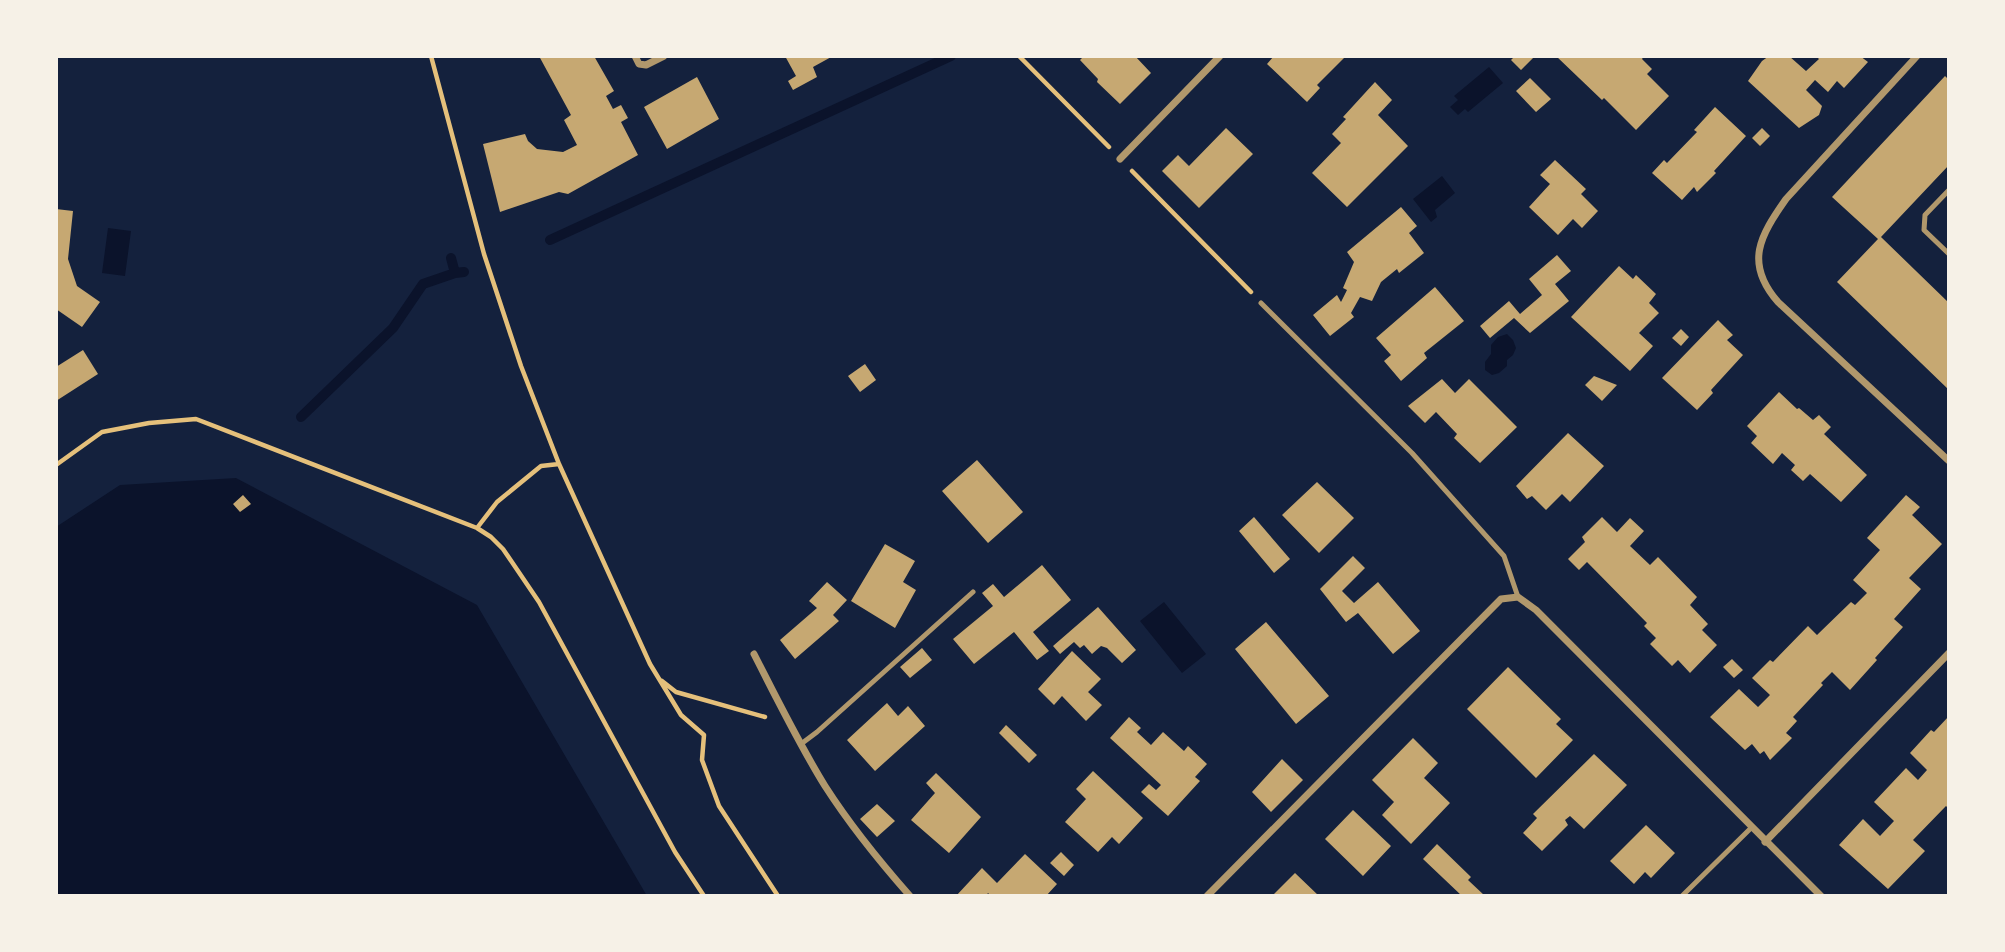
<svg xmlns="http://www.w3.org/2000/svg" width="2005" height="952" font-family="Bitter,serif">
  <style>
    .water { fill: #0b132b }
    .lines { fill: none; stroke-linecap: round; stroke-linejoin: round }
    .stream { stroke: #0b132b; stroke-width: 10 }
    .building { fill: #c6a872 }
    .path { stroke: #e5c07b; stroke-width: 4.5 }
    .service { stroke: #b1986c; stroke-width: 5 }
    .minor { stroke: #b1986c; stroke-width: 7 }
  </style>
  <rect width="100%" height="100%" fill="#14213d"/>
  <path class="water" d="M1489 67 1503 83 1468 112 1465 109 1458 115 1450 107 1458 100 1454 96Z
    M1442 176 1455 193 1435 210 1437 217 1431 222 1413 199Z
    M108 228 131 231 125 276 102 273Z
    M1507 334 1513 340 1516 348 1513 355 1507 360V366L1499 373 1492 375 1485 370V362L1491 354V345L1498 337Z
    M236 478 477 605 647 896H56V527L120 485Z
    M1164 602 1206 654 1182 673 1140 621Z"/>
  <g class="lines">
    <path class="stream" d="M550 240 951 56
      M451 258 455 273
      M301 417 393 328 423 284 455 273 464 272"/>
  </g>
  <path class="building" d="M539 56H594L614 91 606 96 613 109 621 105 628 118 621 122 638 155 568 194 559 192 500 212 483 144 525 134 528 141 537 149 563 152 577 145 564 120 571 115Z
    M785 56H833L813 67 817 77 793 90 788 81 796 76Z
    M1084 56H1135L1151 73 1120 104 1097 82 1098 79 1080 60Z
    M1274 56H1346L1317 85 1320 88 1307 102 1267 64Z
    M1515 56H1535L1521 70 1511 60Z
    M1556 56H1644L1642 59 1652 69 1647 74 1669 96 1636 130 1604 98 1602 100Z
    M1769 56H1789L1806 71 1819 59 1816 56H1860L1868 62 1844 88 1837 81 1828 92 1815 80 1806 90 1822 106 1819 115 1799 128 1748 81 1762 61Z
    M1945 76 1949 80V165L1881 237 1949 303V390L1837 282 1878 239 1832 197Z
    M697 77 719 119 667 149 644 107Z
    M1530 78 1551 99 1536 112 1516 91Z
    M1375 82 1392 100 1378 115 1408 146 1347 207 1312 173 1341 143 1332 134 1346 119 1343 117Z
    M1715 107 1746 136 1714 171 1716 173 1697 192 1694 187 1682 200 1652 173 1664 160 1667 163 1697 132 1694 130Z
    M1226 128 1253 154 1199 208 1162 171 1178 155 1189 166Z
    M1762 128 1770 136 1760 146 1752 138Z
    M1555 160 1586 189 1581 194 1598 211 1582 228 1573 219 1558 235 1529 207 1550 184 1540 175Z
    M1401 207 1417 226 1409 233 1424 253 1399 273 1397 269 1381 282 1372 301 1360 297 1351 313 1354 317 1330 336 1313 315 1337 295 1341 302 1347 290 1343 288 1354 262 1347 252Z
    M56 209 73 211 68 259 77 286 100 302 82 327 56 309Z
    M1557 255 1571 271 1555 284 1569 301 1530 333 1514 318 1490 338 1480 326 1509 301 1520 314 1542 295 1529 279Z
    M1619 266 1633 279 1636 275 1656 294 1649 303 1659 313 1639 333 1653 346 1630 371 1571 317Z
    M1435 287 1464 321 1424 353 1427 358 1401 381 1384 361 1391 355 1376 338Z
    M1718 320 1733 335 1727 340 1743 355 1711 390 1713 393 1697 410 1662 378Z
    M1681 329 1689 337 1681 346 1672 338Z
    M83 350 98 374 56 401V367Z
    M865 364 876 380 860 392 848 376Z
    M1594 376 1617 385 1602 401 1585 385Z
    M1442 379 1455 393 1469 379 1517 427 1480 463 1454 438 1457 434 1436 412 1425 423 1408 406Z
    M1779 392 1797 409 1799 408 1813 420 1819 415 1831 427 1824 434 1867 475 1841 502 1810 474 1803 481 1791 470 1795 465 1782 453 1773 464 1751 443 1757 436 1747 426Z
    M1568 433 1604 466 1570 502 1562 494 1546 510 1532 496 1527 499 1516 486Z
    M977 460 1023 512 988 543 942 491Z
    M1317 482 1354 518 1319 553 1282 515Z
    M243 495 251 504 240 512 233 504Z
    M1906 495 1920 507 1912 515 1942 544 1909 578 1921 589 1894 619 1903 627 1875 658 1877 660 1850 690 1832 672 1821 683 1823 685 1793 717 1797 721 1786 733 1792 738 1770 760 1764 751 1760 754 1752 744 1745 750 1710 717 1739 689 1758 707 1770 695 1752 678 1770 660 1773 662 1808 626 1817 635 1851 602 1855 605 1867 593 1853 580 1880 550 1867 538Z
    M1254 517 1290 559 1274 573 1239 531Z
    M1602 517 1617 532 1630 518 1644 531 1630 546 1650 565 1658 557 1697 597 1690 605 1708 624 1702 630 1717 645 1690 673 1678 660 1672 666 1650 644 1656 638 1644 626 1647 623 1587 562 1579 570 1568 559 1585 542 1582 537Z
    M885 544 915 561 903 582 916 590 895 628 851 601Z
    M1353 556 1365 568 1342 591 1354 603 1378 582 1420 631 1393 654 1358 613 1346 622 1320 589Z
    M1042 565 1071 600 1033 632 1049 651 1037 660 1014 632 974 664 953 639 993 606 982 593 993 584 1004 597Z
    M827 582 847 600 833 615 839 621 795 659 780 640 817 608 809 601Z
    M1098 607 1136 650 1122 663 1107 648 1101 646 1092 654 1084 645 1080 648 1074 642 1060 654 1053 646Z
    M1266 622 1329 696 1296 724 1235 649Z
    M922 648 932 660 910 678 900 667Z
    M1072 651 1101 679 1088 692 1102 705 1086 721 1062 696 1054 705 1038 689Z
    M1732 659 1743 670 1734 678 1723 667Z
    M1508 667 1561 719 1556 724 1573 740 1536 778 1467 709Z
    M887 703 898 716 908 706 925 726 875 771 847 740Z
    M1949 716V809L1946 806 1913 840 1925 851 1888 889 1839 845 1863 819 1880 836 1894 821 1874 802 1906 768 1918 780 1927 770 1910 753 1931 730 1934 732Z
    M1129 717 1141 728 1137 732 1151 745 1163 732 1184 751 1188 746 1207 764 1195 777 1200 781 1168 816 1141 792 1149 784 1156 790 1161 785 1110 738Z
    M1006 725 1037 755 1029 763 999 733Z
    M1413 738 1438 763 1424 778 1450 803 1411 844 1382 815 1394 802 1372 780Z
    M1594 754 1627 785 1584 829 1570 816 1565 820 1568 825 1542 851 1523 833 1537 818 1533 814Z
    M1282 759 1303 780 1271 812 1252 792Z
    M1093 771 1143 818 1119 844 1112 837 1098 852 1065 822 1086 799 1076 789Z
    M936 773 981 817 949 853 911 820 935 793 926 783Z
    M877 804 895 821 877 837 860 819Z
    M1353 810 1391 846 1363 876 1325 839Z
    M1646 825 1675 853 1651 878 1645 872 1634 884 1610 861Z
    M1437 844 1471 877 1468 880 1485 896H1462L1423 859Z
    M1061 852 1074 865 1064 876 1050 863Z
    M1025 854 1057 884 1046 896H991L988 893 986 896H956L982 868 997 883Z
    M1295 873 1319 896H1272Z"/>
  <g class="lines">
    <path class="path" d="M431 56 484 254 521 366 559 464 650 664 681 715 704 735 702 760 719 806 778 896
      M1019 56 1109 147
      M1132 171 1251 292
      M56 465 102 432 149 423 196 419 477 528 491 537 503 549 539 602 675 852 704 896
      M477 528 497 502 541 466 559 464
      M662 681 676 692 765 717"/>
    <path class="service" d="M1949 190 1925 215 1924 230 1949 254
      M1261 303 1412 453 1504 556 1518 597
      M801 744 817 732 973 592
      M1682 896 1751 828"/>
    <path class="minor" d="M635 56 639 64 646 65 664 56
      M1917 56 1786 199C1760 236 1744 263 1778 302L1949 461
      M1120 159 1220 56
      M754 654C777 699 799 744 825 786 850 825 880 862 910 896
      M1765 842 1949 653
      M1207 896 1501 599 1518 597 1536 610 1821 896"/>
  </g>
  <rect width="2005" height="952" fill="none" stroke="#f6f1e7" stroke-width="116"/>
</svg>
